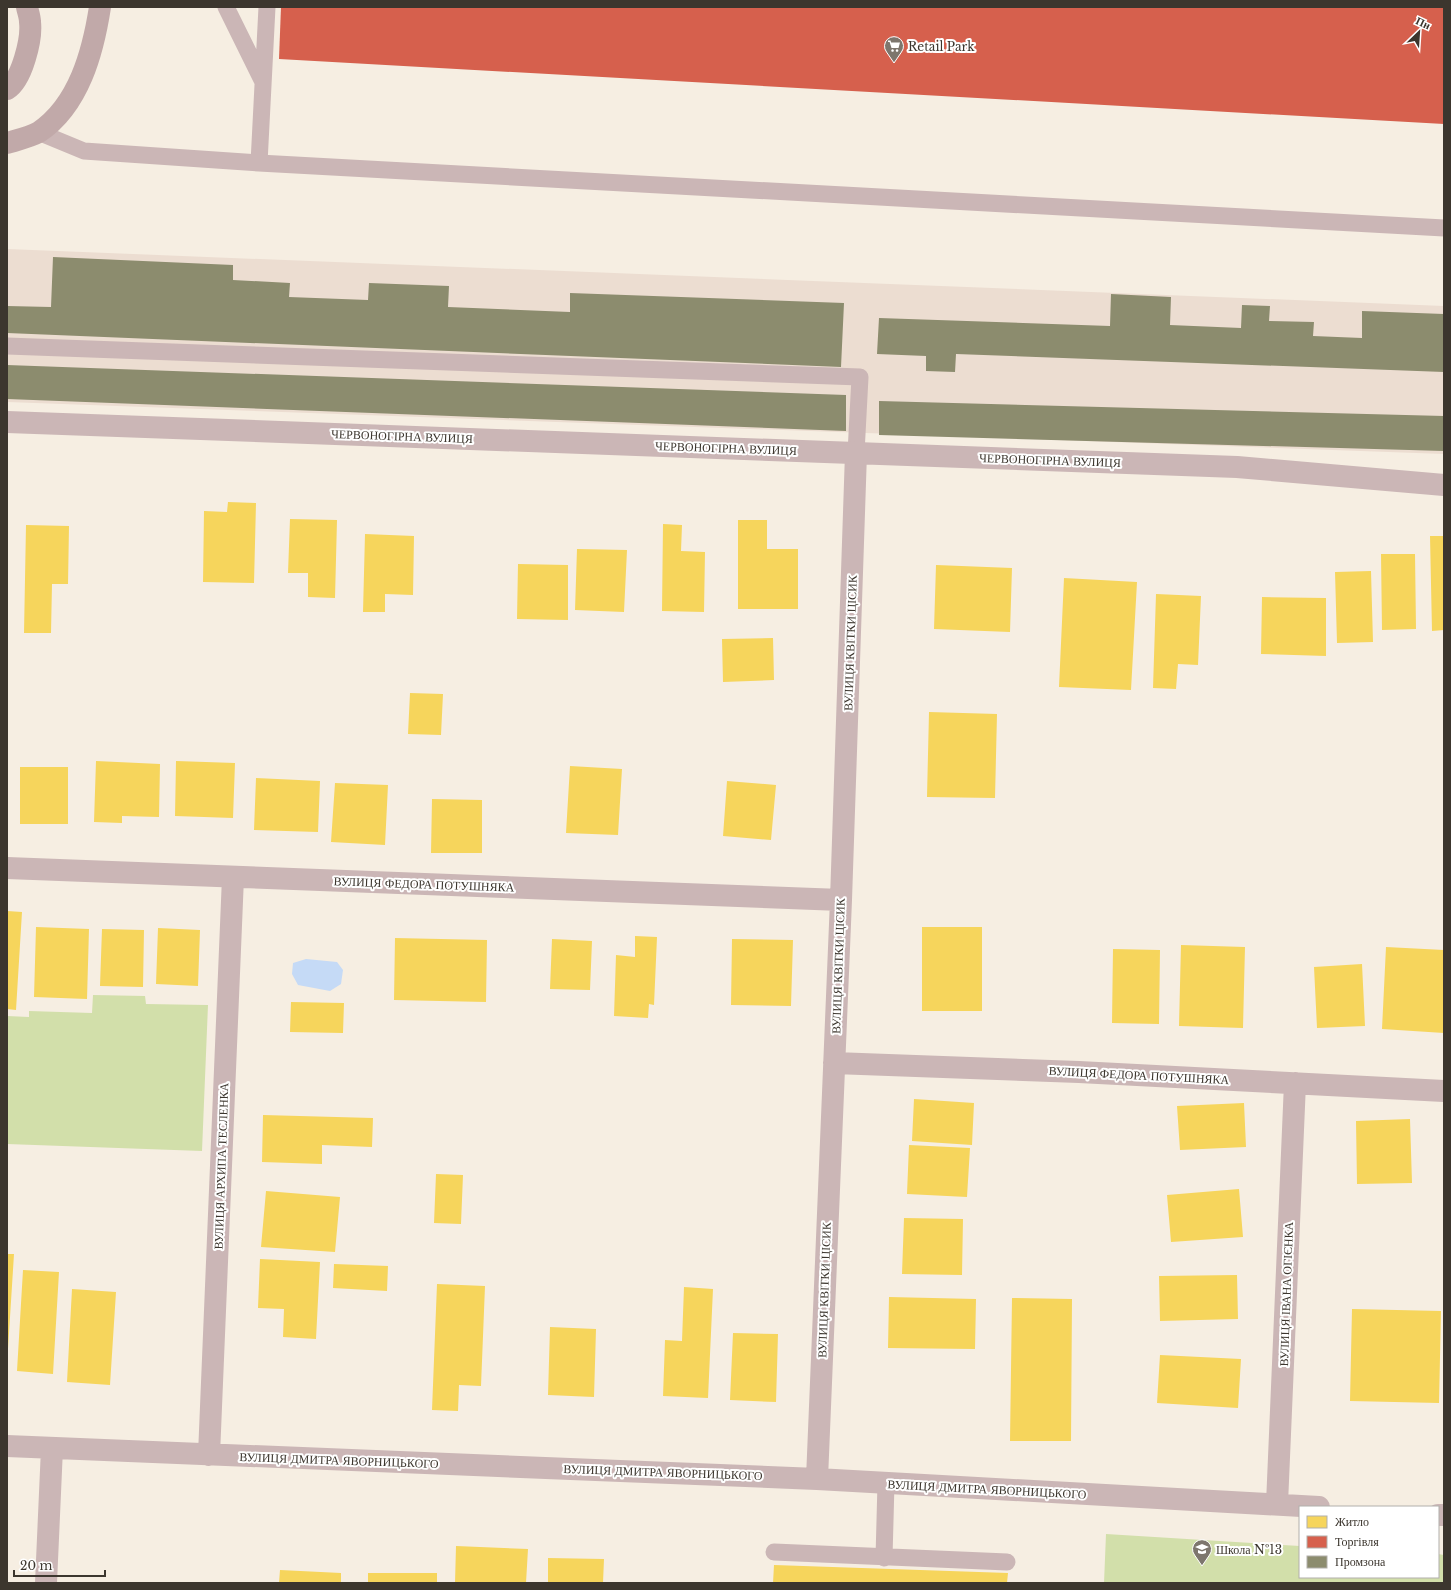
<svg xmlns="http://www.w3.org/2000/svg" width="1451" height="1590" font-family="'Libre Baskerville',serif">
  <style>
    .industrial { fill: #ecddd1 }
    .green { fill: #d2dfaa }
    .water { fill: #c5daf6 }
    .homes { fill: #f6d55c }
    .shops { fill: #d6604d }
    .industry { fill: #8c8c6e }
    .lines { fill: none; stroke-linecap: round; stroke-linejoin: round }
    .lane { stroke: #cbb6b6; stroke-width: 17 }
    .street { stroke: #cbb6b6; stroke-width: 22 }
    .secondary { stroke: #c1a9a9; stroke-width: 22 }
    .labels { text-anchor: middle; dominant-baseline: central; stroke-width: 4; stroke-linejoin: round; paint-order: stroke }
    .poi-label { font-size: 12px; fill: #3c362e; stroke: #fff; text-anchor: start }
    .street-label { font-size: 12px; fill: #3c362e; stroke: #fff }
  </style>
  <rect width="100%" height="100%" fill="#f6eee2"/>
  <path class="industrial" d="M7 249 1444 306V454L7 402Z"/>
  <path class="green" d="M93 995 145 996 146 1004 208 1005 202 1151 7 1144V1016L29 1017V1011L92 1013Z
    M1106 1534 1300 1546V1577H1438V1554L1444 1555V1583H1104Z"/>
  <path class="water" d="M306 959 337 962 343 970 341 984 330 991 298 985 292 974 293 963Z"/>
  <path class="homes" d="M228 502 256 503 254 583 203 582 204 511 227 512Z
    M290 519 337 520 335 598 308 597V573H288Z
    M738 520H767V549H798V609H738Z
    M663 524 682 525 681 551 705 552 704 612 662 611Z
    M26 525 69 526 68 584H52L51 633H24Z
    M365 534 414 536 413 595 385 594V612H363Z
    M1430 536H1444V630L1432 631Z
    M577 549 627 550 624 612 575 610Z
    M1381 554H1415L1416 629 1382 630Z
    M518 564 568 565V620L517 619Z
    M936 565 1012 568 1010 632 934 629Z
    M1371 571 1373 642 1337 643 1335 572Z
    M1064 578 1137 582 1131 690 1059 687Z
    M1156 594 1201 596 1198 665 1178 664 1176 689 1153 688Z
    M1262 597 1326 598V656L1261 654Z
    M773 638 774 680 723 682 722 639Z
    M410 693 443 694 441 735 408 734Z
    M929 712 997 714 995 798 927 797Z
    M96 761 160 764 159 817 122 816V823L94 822Z
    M176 761 235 763 233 818 175 816Z
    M570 766 622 769 618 835 566 833Z
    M20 767H68V824H20Z
    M256 778 320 781 318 832 254 830Z
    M727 781 776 785 771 840 723 836Z
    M335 783 388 785 385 845 331 842Z
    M432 799 482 800V853H431Z
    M7 911 22 912 16 1010 7 1009Z
    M36 927 89 929 87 999 34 997Z
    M922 927H982V1011H922Z
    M158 928 200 930 198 986 156 984Z
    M102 929 144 930 143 987 100 986Z
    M635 936 657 937 654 1005 649 1004 648 1018 614 1016 616 955 635 957Z
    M395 938 487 940 486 1002 394 1000Z
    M552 939 592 941 590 990 550 989Z
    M732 939 793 940 791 1006 731 1005Z
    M1181 945 1245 947 1243 1028 1179 1026Z
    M1386 947 1444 950V1033L1382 1029Z
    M1113 949 1160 950 1159 1024 1112 1023Z
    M1362 964 1365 1026 1317 1028 1314 967Z
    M291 1002 344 1003 343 1033 290 1032Z
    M914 1099 974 1103 972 1145 912 1141Z
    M1244 1103 1246 1147 1180 1150 1177 1106Z
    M263 1115 373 1118 372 1147 322 1145V1164L262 1162Z
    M1410 1119 1412 1183 1357 1184 1356 1121Z
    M909 1145 970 1148 967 1197 907 1194Z
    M436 1174 463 1175 461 1224 434 1223Z
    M1239 1189 1243 1237 1171 1242 1167 1195Z
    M266 1191 340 1197 335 1252 261 1247Z
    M904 1218 963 1219 962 1275 902 1274Z
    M7 1254H14L8 1349H7Z
    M260 1259 320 1262 316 1339 283 1337 284 1309 258 1308Z
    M334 1264 388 1266 387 1291 333 1288Z
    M23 1270 59 1272 53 1374 17 1371Z
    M1237 1275 1238 1319 1160 1321 1159 1276Z
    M437 1284 485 1286 481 1386 459 1385 458 1411 432 1410Z
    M684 1287 713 1289 708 1398 663 1396 665 1340 682 1341Z
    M72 1289 116 1292 110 1385 67 1382Z
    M889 1297 976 1299 975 1349 888 1348Z
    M1012 1298 1072 1299 1071 1441H1010Z
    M1352 1309 1441 1311 1439 1403 1350 1401Z
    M550 1327 596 1329 594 1397 548 1395Z
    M733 1333 778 1334 776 1402 730 1400Z
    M1160 1355 1241 1359 1238 1408 1157 1403Z
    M456 1546 528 1549 526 1583H455Z
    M548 1558 604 1559 603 1583H548Z
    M774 1565 1008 1573 1007 1583H773Z
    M280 1570 341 1573V1583H279Z
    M368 1573H437V1583H368Z"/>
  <path class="shops" d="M281 7H1444V124L279 59Z"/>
  <path class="industry" d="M53 257 233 265V280L290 283 289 297 368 300 369 283 449 286 448 307 570 312V293L844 303 841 367 7 333V306L51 307Z
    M1111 294 1171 297 1170 325 1241 328 1242 305 1270 306 1269 321 1314 322 1313 336 1362 338V311L1444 314V372L956 354 955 372 926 371V356L877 354 879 318 1110 326Z
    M7 365 846 395V431L7 399Z
    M879 401 1444 416V451L879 435Z"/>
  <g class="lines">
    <path class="lane" d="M226 7 262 80
      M38 132 84 151 259 163 1444 228
      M259 163 267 7
      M7 346 860 377 856 453
      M774 1552 1007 1562
      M884 1558 886 1483"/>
    <path class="street" d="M7 422 1237 467 1444 485
      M7 868 841 900
      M834 1063 1079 1072 1444 1091
      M7 1446 817 1479 1319 1507
      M209 1455 233 877
      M817 1479 841 900 856 453
      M1277 1504 1295 1083
      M1438 1515H1444
      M46 1583 52 1448"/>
    <path class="secondary" d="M7 89C22 80 32 39 30 22 30 17 28 12 27 7
      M7 143C17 140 30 137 39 132 79 105 93 52 100 7"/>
  </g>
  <defs>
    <symbol id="supermarket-pin" viewBox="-11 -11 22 30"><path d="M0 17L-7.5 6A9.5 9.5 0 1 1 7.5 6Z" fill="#7d766d" stroke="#fff"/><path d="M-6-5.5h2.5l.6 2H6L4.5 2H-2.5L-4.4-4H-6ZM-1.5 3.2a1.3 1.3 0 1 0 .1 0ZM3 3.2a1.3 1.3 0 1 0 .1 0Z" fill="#fff"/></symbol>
    <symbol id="school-pin" viewBox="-11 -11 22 30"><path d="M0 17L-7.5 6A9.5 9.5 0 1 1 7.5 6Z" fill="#7d766d" stroke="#fff"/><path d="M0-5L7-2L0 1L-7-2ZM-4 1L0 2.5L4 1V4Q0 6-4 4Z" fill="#fff"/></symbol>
  </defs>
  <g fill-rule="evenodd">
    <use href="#supermarket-pin" x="883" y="35" width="22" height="30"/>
    <use href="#school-pin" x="1191" y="1538" width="22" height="30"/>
  </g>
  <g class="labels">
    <g class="poi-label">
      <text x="908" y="46">Retail Park</text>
      <text x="1216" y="1549">Школа №13</text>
    </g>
    <g class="street-label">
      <text transform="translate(402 436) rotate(2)">ЧЕРВОНОГІРНА ВУЛИЦЯ</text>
      <text transform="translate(726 448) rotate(2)">ЧЕРВОНОГІРНА ВУЛИЦЯ</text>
      <text transform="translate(1050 460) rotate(2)">ЧЕРВОНОГІРНА ВУЛИЦЯ</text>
      <text transform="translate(850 643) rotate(-88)">ВУЛИЦЯ КВІТКИ ЦІСИК</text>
      <text transform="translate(424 884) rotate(2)">ВУЛИЦЯ ФЕДОРА ПОТУШНЯКА</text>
      <text transform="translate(838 966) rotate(-88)">ВУЛИЦЯ КВІТКИ ЦІСИК</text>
      <text transform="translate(1139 1075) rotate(3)">ВУЛИЦЯ ФЕДОРА ПОТУШНЯКА</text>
      <text transform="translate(221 1166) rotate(-88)">ВУЛИЦЯ АРХИПА ТЕСЛЕНКА</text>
      <text transform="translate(824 1290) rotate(-88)">ВУЛИЦЯ КВІТКИ ЦІСИК</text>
      <text transform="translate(1286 1294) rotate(-88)">ВУЛИЦЯ ІВАНА ОГІЄНКА</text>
      <text transform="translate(339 1460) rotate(2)">ВУЛИЦЯ ДМИТРА ЯВОРНИЦЬКОГО</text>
      <text transform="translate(663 1472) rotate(2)">ВУЛИЦЯ ДМИТРА ЯВОРНИЦЬКОГО</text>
      <text transform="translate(987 1489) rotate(3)">ВУЛИЦЯ ДМИТРА ЯВОРНИЦЬКОГО</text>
    </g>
  </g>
  <rect width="1451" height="1590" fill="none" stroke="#3c362e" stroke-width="16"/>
  <rect x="1299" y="1506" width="140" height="72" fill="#ffffff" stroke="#b1afab"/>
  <rect x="1307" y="1516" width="20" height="12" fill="#f6d55c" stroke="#b1afab"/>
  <text x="1335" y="1526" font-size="12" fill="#3c362e">Житло</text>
  <rect x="1307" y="1536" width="20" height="12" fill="#d6604d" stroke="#b1afab"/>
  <text x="1335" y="1546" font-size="12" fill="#3c362e">Торгівля</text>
  <rect x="1307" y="1556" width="20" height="12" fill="#8c8c6e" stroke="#b1afab"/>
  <text x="1335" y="1566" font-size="12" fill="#3c362e">Промзона</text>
  <g transform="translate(1419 32) rotate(25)" stroke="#ffffff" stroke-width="3" paint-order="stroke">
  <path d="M0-3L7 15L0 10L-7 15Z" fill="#3c362e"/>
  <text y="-6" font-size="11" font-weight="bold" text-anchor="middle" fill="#3c362e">Пн</text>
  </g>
  <path d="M14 1570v6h91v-6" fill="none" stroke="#3c362e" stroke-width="2"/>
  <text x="20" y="1570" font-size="12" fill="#3c362e" stroke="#ffffff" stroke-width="3" paint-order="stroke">20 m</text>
</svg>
